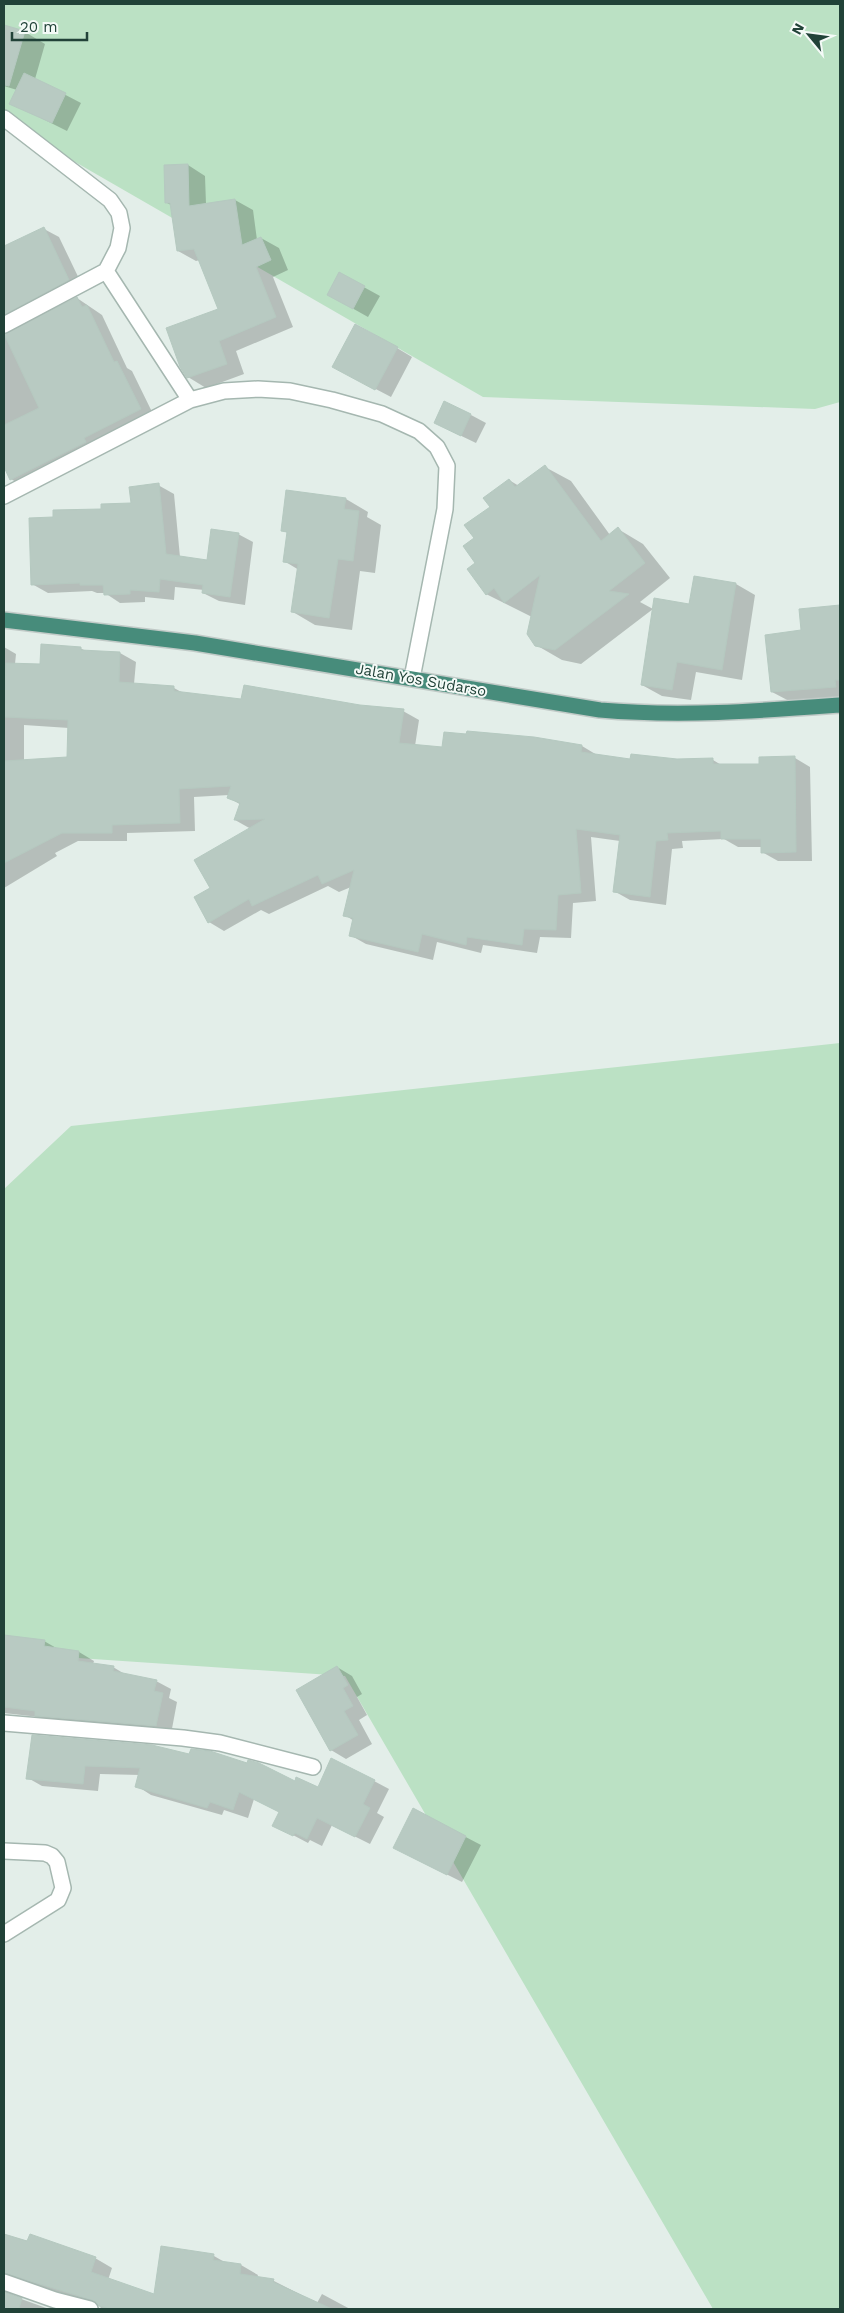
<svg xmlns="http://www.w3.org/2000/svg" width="844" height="2313" font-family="'Work Sans',sans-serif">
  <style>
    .green { fill: #bbe1c4 }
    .shadow { fill: #0003; fill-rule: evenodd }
    .building { fill: #b8cac2; stroke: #b5c9c0 }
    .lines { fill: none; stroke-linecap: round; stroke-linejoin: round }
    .minor-casing { stroke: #a5b7b0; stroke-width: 18 }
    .trunk-casing { stroke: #c1cac7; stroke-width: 18 }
    .minor { stroke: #fff; stroke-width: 15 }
    .trunk { stroke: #478c7b; stroke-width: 15 }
    .labels { text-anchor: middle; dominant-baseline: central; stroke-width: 4; stroke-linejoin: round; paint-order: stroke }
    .street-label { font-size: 15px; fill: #214238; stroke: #f4faf7 }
  </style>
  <rect width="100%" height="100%" fill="#e3eee9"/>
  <path class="green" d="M4 4H840V402L815 409 483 397 4 121Z
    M840 1043V2309H713L345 1676 4 1653V1189L71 1126Z"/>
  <path class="shadow" d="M4 26 25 32 45 44 35 79 81 103 67 131 11 103 17 90 4 86Z
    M188 165 205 176 206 204 235 200 253 210 257 240 261 238 279 248 288 270 273 277 293 327 236 351 244 374 206 388 188 377 220 310 200 260 196 261 178 251 171 205 167 203Z
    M44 229 59 237 84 289 15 325 9 335 77 298 102 315 127 368 132 371 155 418 26 488 11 479 4 464V247Z
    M340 274 380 296 368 317 343 303Z
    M397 348 412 357 391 397 349 375Z
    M471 415 486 423 476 443 451 431Z
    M545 467 571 481 610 535 618 529 643 544 670 578 640 602 653 609 581 664 562 660 536 645 532 617 486 594 477 563 476 538 491 507 509 480 519 486Z
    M158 485 174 494 180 557 208 561 238 534 253 542 245 605 219 601 203 593 204 590 175 587 174 600 145 597V602L120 603 105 593H97L92 591 48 593 32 584 55 518 132 504Z
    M346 499 368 512 367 517 381 525 375 573 360 571 352 630 315 625 293 612 299 570 284 561 288 533 282 530Z
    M695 577 736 584 755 595 742 680 696 672 691 700 662 696 642 685 690 605Z
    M840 606V698L791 702 772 692 802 631 800 610Z
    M4 647 16 654 15 664 41 665 80 648 86 651 120 653 136 662 134 684 174 688 185 694 242 700 360 706 403 711 419 720 415 746 443 748 582 746 597 755 631 760H713L723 766 761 765 795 758 810 767 812 861H778L762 852V847H738L724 839 682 841 683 848 672 849 666 905 630 900 614 891 620 841 591 837 596 901 573 903 571 938 540 937 537 953 483 945 481 953 437 942 433 960 366 944 350 935 354 921 345 915 351 887 339 892 328 886 269 914 261 910 224 931 209 922 211 889 251 829 235 820 241 805 228 797 229 795 194 797 195 831 127 833V841H78L55 853 57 856 4 888ZM24 725 69 728 68 759 24 761Z
    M5 1636 44 1641 58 1649 79 1652 94 1661 93 1664 113 1667 128 1676 156 1681 171 1689 169 1698 177 1702 171 1734 51 1724 39 1717 4 1713Z
    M337 1667 352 1676 362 1694 357 1697 367 1715 359 1720 372 1744 346 1759 331 1750Z
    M33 1736 295 1782 318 1789 374 1781 389 1789 377 1813 384 1817 370 1844 332 1825 322 1846 310 1840 308 1843 274 1825 280 1812 254 1799 248 1818 224 1810 222 1815 151 1795 137 1786 140 1775 100 1774 98 1791 42 1786 28 1778Z
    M414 1810 481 1845 462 1882 410 1856Z
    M4 2235 95 2258 112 2268 108 2280 155 2296 162 2248 214 2256 228 2264 241 2265 258 2275 257 2278 274 2281 317 2303 322 2294 350 2309H100L101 2306 76 2300 12 2288 13 2296 49 2309H4Z"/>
  <path class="building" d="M4 25 25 31 9 86 4 85Z
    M24 73 66 93 52 123 9 104Z
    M188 164 189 206 235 199 242 245 261 237 271 260 256 267 276 317 219 341 227 364 187 378 180 367 166 328 218 309 194 249 177 251 170 203H165L164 165Z
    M44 227 69 280 4 315V246Z
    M339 272 365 286 353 309 327 295Z
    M77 297 82 307 87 305 114 362 117 361 141 409 84 438 86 442 10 480 4 467V425L39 408 4 334Z
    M355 324 398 347 375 390 332 367Z
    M444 401 471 414 461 436 434 423Z
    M545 465 601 541 618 527 645 563 609 591 629 594 555 650 535 646 527 634 540 575 504 603 494 588 486 595 467 569 475 563 463 546 474 538 464 525 490 507 483 498 509 479 515 487Z
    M159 483 166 554 207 560 211 529 239 533 230 597 202 593 203 585 160 579 159 592 130 590V594L104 595 103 585H80V583L31 585 29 518 53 517V510L101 509V504L131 503 129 487Z
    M286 490 346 498 344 509 359 511 353 561 338 559 329 618 291 612 298 564 283 562 287 532 281 531Z
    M694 576 736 583 722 670 677 662 672 690 641 685 654 598 689 604Z
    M840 605V680H835L836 687 771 692 765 635 801 630 799 609Z
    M41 644 81 647V650L120 652 119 682 174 686V691L241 699 244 685 360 705 404 709 399 743 442 747 444 732 466 734 467 731 534 737 582 745 581 752 630 759 631 754 677 759 713 758V764H759V757L795 756 796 852 761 853V839H721V831L667 833 668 840 656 841 650 897 613 892 620 835 576 829 581 893 558 895 556 930 524 929 522 945 467 937 466 945 422 934 418 952 349 936 353 918 343 916 354 870 322 884 318 875 252 906 249 899 208 923 194 897 210 888 194 860 265 819 234 820 240 803 227 798 231 786 179 789 180 823 112 825V833H62L4 863V761L67 757 68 720 4 717 6 663 40 664Z
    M4 1635 45 1640 44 1646 79 1651 78 1661 114 1666 113 1671 157 1680 154 1691 163 1693 156 1726 35 1716V1711L4 1707Z
    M337 1666 348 1685 343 1688 353 1706 344 1711 358 1735 330 1751 296 1690Z
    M32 1735 152 1745 189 1754 191 1749 210 1751 247 1763 248 1760 259 1763 295 1781 296 1777 318 1787 331 1758 375 1780 363 1804 370 1808 355 1837 317 1818 307 1839 295 1833 293 1836 272 1826 279 1812 239 1792 233 1810 210 1802 207 1808 135 1787 140 1768 85 1766 83 1784 26 1779Z
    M413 1808 466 1836 447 1875 393 1848Z
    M4 2234 27 2241 30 2234 96 2257 91 2272 154 2294 161 2246 214 2254 213 2260 241 2264 240 2274 274 2279 273 2282 332 2309H109L99 2306 92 2300 4 2273Z
    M4 2292 22 2298 19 2309H4Z"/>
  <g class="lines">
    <defs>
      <path id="minor" d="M4 118 110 200 119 213 122 228 118 248 106 271 4 325
        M106 271 190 400
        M4 496 190 400 224 391 258 389 290 391 332 400 382 414 419 431 437 447 447 466 445 509 412 678
        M4 1723 183 1738 220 1743 313 1767
        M4 1851 45 1853 52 1856 57 1862 63 1888 58 1900 4 1934
        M4 2282 55 2300 90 2309"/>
      <path id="trunk" d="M4 620 195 643 600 710C681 717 759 711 840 705"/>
    </defs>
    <use href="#minor" class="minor-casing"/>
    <use href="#trunk" class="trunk-casing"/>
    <use href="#minor" class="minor"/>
    <use href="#trunk" class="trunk"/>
  </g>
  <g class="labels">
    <g class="street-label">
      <text transform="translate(421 680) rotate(10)">Jalan Yos Sudarso</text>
    </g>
  </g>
  <rect width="844" height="2313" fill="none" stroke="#214238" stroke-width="10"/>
  <g transform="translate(809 35) rotate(299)" stroke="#f4faf7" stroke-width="4" paint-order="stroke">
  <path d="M0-4L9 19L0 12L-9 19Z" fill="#214238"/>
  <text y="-8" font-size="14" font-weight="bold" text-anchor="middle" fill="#214238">N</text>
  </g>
  <path d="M12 32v8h75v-8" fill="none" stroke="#214238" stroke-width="2.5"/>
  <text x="20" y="32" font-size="15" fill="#214238" stroke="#f4faf7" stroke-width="4" paint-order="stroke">20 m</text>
</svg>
